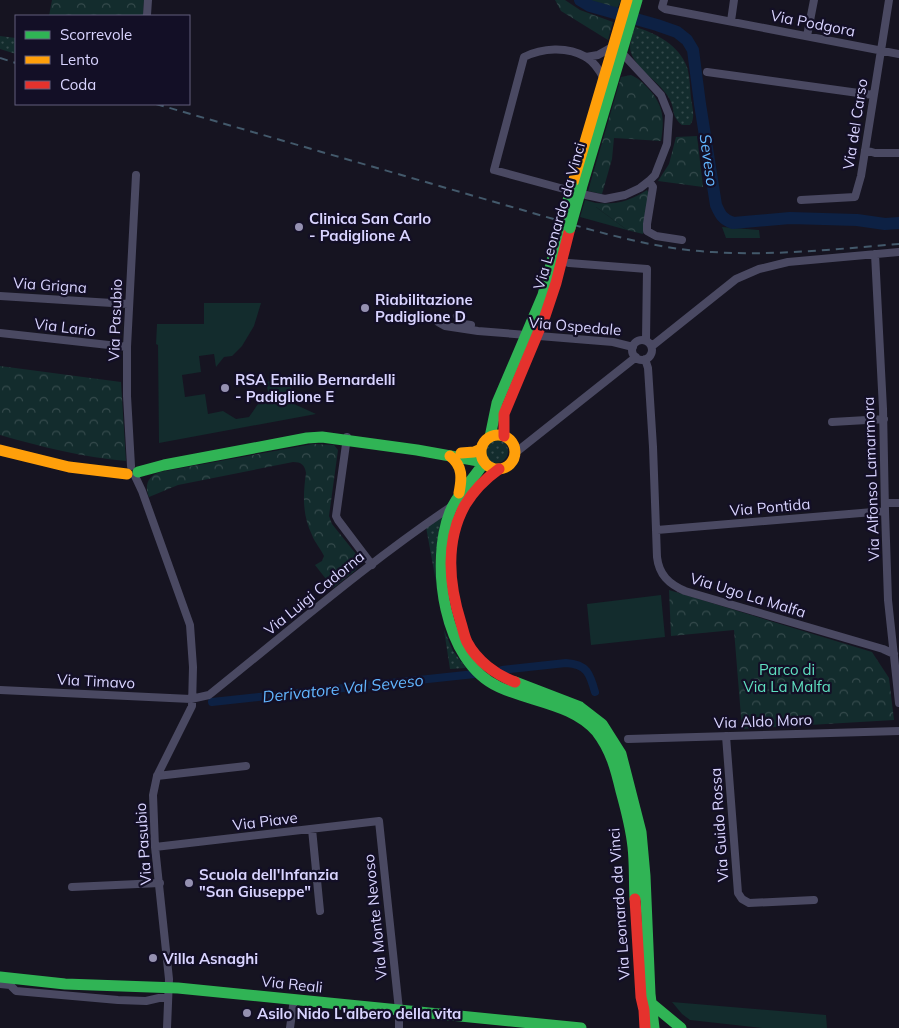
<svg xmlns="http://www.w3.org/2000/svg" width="899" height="1028" font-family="Mulish,sans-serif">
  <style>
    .grass { fill: url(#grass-dots) }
    .forest { fill: url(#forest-crowns) }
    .garden { fill: #132c2d }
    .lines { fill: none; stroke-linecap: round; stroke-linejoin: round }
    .canal { stroke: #0d2144; stroke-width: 8 }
    .river { stroke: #0d2144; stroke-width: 12 }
    .street { stroke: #4a4962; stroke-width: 8 }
    .fast { stroke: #30b455; stroke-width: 11 }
    .slow { stroke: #ff9f0a; stroke-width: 11 }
    .jam { stroke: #e5322d; stroke-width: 11 }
    .rail { stroke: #43596b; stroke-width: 2; stroke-dasharray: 8 6; stroke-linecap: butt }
    .fast-bridge { stroke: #30b455; stroke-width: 11 }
    .poi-dot { fill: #9591b1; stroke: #130f26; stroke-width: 2 }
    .labels { text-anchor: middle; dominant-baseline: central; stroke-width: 4.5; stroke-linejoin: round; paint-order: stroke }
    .street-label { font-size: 15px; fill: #d9d4ff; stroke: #130f26 }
    .poi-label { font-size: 15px; font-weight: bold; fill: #d9d4ff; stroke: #130f26; text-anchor: start }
    .park-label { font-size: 15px; fill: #5fe0c0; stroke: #130f26 }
    .water-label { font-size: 16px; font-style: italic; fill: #62b6ff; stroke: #130f26 }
  </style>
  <defs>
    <pattern id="grass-dots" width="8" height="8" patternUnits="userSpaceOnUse" patternTransform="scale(1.25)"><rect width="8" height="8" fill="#132c2d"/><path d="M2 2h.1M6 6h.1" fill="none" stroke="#354a4c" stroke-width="1.8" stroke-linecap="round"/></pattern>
    <pattern id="forest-crowns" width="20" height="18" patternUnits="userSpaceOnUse" patternTransform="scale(1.25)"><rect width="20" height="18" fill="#132c2d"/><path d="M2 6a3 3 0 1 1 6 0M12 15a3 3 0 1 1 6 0" fill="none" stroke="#354a4c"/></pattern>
  </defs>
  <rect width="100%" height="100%" fill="#161421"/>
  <path class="grass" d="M635 27C656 33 679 45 687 67 690 77 690 88 691 98 692 107 696 118 690 125H682C670 115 676 110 669 98 660 82 638 71 631 53 628 45 633 35 635 27Z
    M0 36 16 38V54L0 49Z
    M484 451a12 12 0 1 1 24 0a12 12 0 1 1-24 0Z
    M442 516 444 517 435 558 436 582 426 527Z
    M444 630 453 651 466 668 450 669Z"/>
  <path class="forest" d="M52 0H144L143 16H49Z
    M555 0H565L580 10 613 22 608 40 561 11Z
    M589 0H621L617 9Z
    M631 75C638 78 642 82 647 87 663 104 665 117 661 141L614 138 612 159 602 194 588 191 621 77Z
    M697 136 703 187 658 181 669 164 676 137Z
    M647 190 649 194 643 234 627 230 596 207V203C616 205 630 201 647 190Z
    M0 366 121 382 126 461C82 457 42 447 0 435Z
    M313 444 334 445 338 450 329 516 332 524 356 554 358 560 356 570 333 588 315 565 322 561 324 556C321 549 315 543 312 535 302 515 303 494 306 473 305 465 301 462 293 462L178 485 149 497C144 485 148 476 160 472Z
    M669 590 872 652 889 678 894 720 742 729 734 630 671 636Z"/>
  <path class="garden" d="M585 200 596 203V207L627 230 580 217Z
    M722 227 759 230 760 238H726Z
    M204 303H261L254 326 242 346 232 356 224 357 216 367 214 354 199 356 201 372 182 375 185 397 205 394 208 414 223 411 236 419 249 417 258 404 270 402 266 382 289 377 294 404 316 414 159 443 158 345 156 344 157 324H204Z
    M661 595 665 637 591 645 587 604Z
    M672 1002 826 1015 827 1028H762L690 1020 682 1014Z"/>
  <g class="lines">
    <path class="canal" d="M502 670 566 663C587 664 590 674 595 692
      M212 702 475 674"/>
    <path class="river" d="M580 0 590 6 657 25 677 32 687 40 693 50 700 104 716 205C720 214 722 219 733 223L790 218 857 220 885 224 899 223"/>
    <path class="street" d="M664 0 662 7 665 9 899 54
      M147 15 148 0
      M731 21 734 0
      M807 36 814 0
      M586 57 598 55 614 46
      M707 72 873 95
      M604 79C600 71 594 62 586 57 567 46 542 48 524 57L494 170 586 195 605 199 625 195 640 188 649 181 655 175 667 144 669 115 661 95 622 53
      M865 150 875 153H899
      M649 181 653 187 647 224V231L656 236 682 240
      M801 200 855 197 861 176 889 0
      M875 254 883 409 885 511 888 600 899 703
      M569 263 647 269 646 340
      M0 296 128 304
      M457 316 463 324 471 325
      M438 322 445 326 478 331 613 342 633 347
      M0 333 127 347
      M632 350a10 10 0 1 1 20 0a10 10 0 1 1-20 0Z
      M652 346 736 279 759 269 788 262 899 252
      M645 359 648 368 653 447 657 557C659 575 669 584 685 591L883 649 894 654
      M832 422 884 419
      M347 437 336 516 338 520 372 565
      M515 453 636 357
      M131 466 127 396V347L136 175
      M135 476 142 491 190 625 193 667 192 706 157 776 153 795 155 847 169 979 167 1028
      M885 503H899
      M657 530 885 511
      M0 690 191 699 209 695C289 631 367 563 452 506
      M726 736 738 893 742 899 749 903 814 900
      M628 739 899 731
      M157 776 246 766
      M312 829 320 911
      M155 847 379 821 399 1010V1028
      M72 887 160 883
      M0 984 10 985 16 991 118 1000 146 1001 159 998H168
      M290 1028 294 999"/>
    <path class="fast" d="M581 189 637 0
      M490 437 497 403 543 295 561 226
      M484 462C474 480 457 493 450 512 430 563 443 662 499 687 531 702 573 704 597 732 611 750 616 770 621 791 626 809 631 828 633 847 635 864 634 882 635 899
      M138 472 164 465 307 438 322 437 417 450 484 462
      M515 682 580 707 602 724 621 754 641 832 645 876 650 994 654 1028
      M0 977 65 984 178 988 581 1028
      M652 1004 681 1028"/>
    <path class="slow" d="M572 186 627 0
      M481 452a17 17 0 1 1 34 0a17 17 0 1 1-34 0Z
      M0 450 69 467 127 474
      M461 453 474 452 481 449
      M450 456C463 466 462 478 459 493"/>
    <path class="jam" d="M504 436V414L545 316 556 283 570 228
      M499 469C485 479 474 490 465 505 445 541 449 585 461 623 463 629 464 636 467 642 477 661 496 675 515 682
      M635 899 641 997 644 1010 645 1028"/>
    <path class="rail" d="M0 58 16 63
      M156 104 588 229C629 240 670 250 712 252 774 256 837 249 899 244"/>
    <path class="fast-bridge" d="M561 226 572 186
      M570 228 581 189"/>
  </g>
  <g class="poi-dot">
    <circle cx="299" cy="227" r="5"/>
    <circle cx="365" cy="308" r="5"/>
    <circle cx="225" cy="388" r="5"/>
    <circle cx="189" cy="883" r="5"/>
    <circle cx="153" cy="958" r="5"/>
    <circle cx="247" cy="1013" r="5"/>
  </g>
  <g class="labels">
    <g class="street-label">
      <text transform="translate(813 23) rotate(11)">Via Podgora</text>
      <text transform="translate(855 124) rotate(-81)">Via del Carso</text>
      <text transform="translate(559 216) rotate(-74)">Via Leonardo da Vinci</text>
      <text transform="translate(50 285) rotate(4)">Via Grigna</text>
      <text transform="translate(115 320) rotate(-88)">Via Pasubio</text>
      <text transform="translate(575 326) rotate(5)">Via Ospedale</text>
      <text transform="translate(65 327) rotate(7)">Via Lario</text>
      <text transform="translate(871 479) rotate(-92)">Via Alfonso Lamarmora</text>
      <text transform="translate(770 507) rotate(-5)">Via Pontida</text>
      <text transform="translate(314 593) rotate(-39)">Via Luigi Cadorna</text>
      <text transform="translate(748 595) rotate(17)">Via Ugo La Malfa</text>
      <text transform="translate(96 681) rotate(3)">Via Timavo</text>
      <text transform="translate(763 721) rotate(-2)">Via Aldo Moro</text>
      <text transform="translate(265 821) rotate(-7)">Via Piave</text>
      <text transform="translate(719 825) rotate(-94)">Via Guido Rossa</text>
      <text transform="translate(143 844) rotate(-94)">Via Pasubio</text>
      <text transform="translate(619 904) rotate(-94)">Via Leonardo da Vinci</text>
      <text transform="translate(375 917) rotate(-96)">Via Monte Nevoso</text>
      <text transform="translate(292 984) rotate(6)">Via Reali</text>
    </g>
    <g class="poi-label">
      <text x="309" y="218">Clinica San Carlo<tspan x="309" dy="17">- Padiglione A</tspan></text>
      <text x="375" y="299">Riabilitazione<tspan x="375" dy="17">Padiglione D</tspan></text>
      <text x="235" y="379">RSA Emilio Bernardelli<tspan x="235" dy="17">- Padiglione E</tspan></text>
      <text x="199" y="874">Scuola dell'Infanzia<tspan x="199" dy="17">"San Giuseppe"</tspan></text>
      <text x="163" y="958">Villa Asnaghi</text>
      <text x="257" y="1013">Asilo Nido L'albero della vita</text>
    </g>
    <g class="park-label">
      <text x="787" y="669">Parco di<tspan x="787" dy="17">Via La Malfa</tspan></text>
    </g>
    <g class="water-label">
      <text transform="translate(709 160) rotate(82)">Seveso</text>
      <text transform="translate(343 688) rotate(-6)">Derivatore Val Seveso</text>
    </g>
  </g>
  <rect x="15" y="15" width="175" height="90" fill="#130f26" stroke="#625e7d"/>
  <rect x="25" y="31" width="25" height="8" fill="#30b455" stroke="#625e7d"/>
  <text x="60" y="40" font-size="15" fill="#d9d4ff">Scorrevole</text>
  <rect x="25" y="56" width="25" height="8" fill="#ff9f0a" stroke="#625e7d"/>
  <text x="60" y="65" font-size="15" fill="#d9d4ff">Lento</text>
  <rect x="25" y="81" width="25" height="8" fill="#e5322d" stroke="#625e7d"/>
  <text x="60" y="90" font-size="15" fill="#d9d4ff">Coda</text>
</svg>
